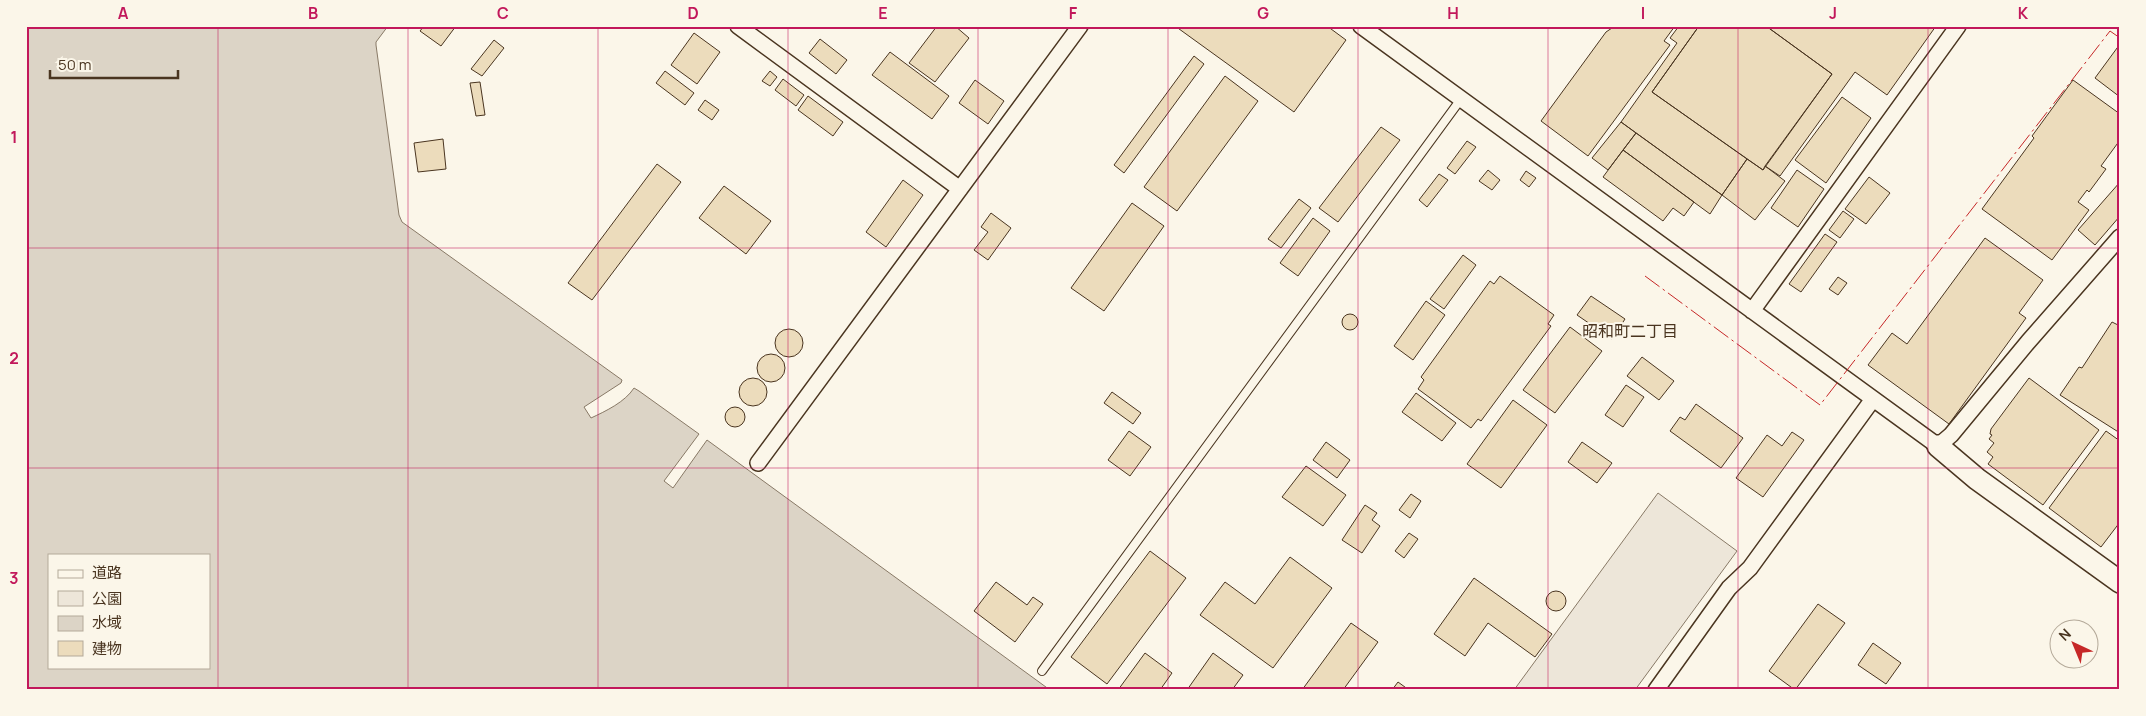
<svg xmlns="http://www.w3.org/2000/svg" width="2146" height="716" font-family="Manrope,'Noto Sans JP',sans-serif">
  <style>
    .green { fill: #ede6d9; stroke: #887966 }
    .water { fill: #dcd4c6; stroke: #887966; fill-rule: evenodd }
    .building { fill: #ecdcbc; stroke: #4a3520 }
    .lines { fill: none; stroke-linecap: round; stroke-linejoin: round }
    .lane-casing { stroke: #4a3520; stroke-width: 10 }
    .street-casing { stroke: #4a3520; stroke-width: 18 }
    .secondary-casing { stroke: #4a3520; stroke-width: 24 }
    .lane { stroke: #fbf6e9; stroke-width: 8 }
    .street { stroke: #fbf6e9; stroke-width: 15 }
    .secondary { stroke: #fbf6e9; stroke-width: 21 }
    .power { stroke: #c62828; stroke-width: 1; stroke-dasharray: 18 4 2.5 4; stroke-linecap: butt }
    .grid { fill: none; stroke: #c2185b; stroke-width: 1; stroke-opacity: 0.55 }
    .labels { text-anchor: middle; dominant-baseline: central; stroke-width: 4; stroke-linejoin: round; paint-order: stroke }
    .neighbourhood-label { font-size: 16px; fill: #4a3520; stroke: #fbf6e9 }
    .neatline { fill: none; stroke: #c2185b; stroke-width: 2 }
    .grid-label { font-size: 16px; text-anchor: middle; font-weight: bold; fill: #c2185b }
  </style>
  <rect width="100%" height="100%" fill="#fbf6e9"/>
  <path class="green" d="M1658 493 1737 551 1635 690H1514Z"/>
  <path class="water" d="M26 26H388L376 42V45L399 215 402 222 622 380 621 383 584 407 591 418C606 411 625 402 634 388L639 391 699 434 664 481 673 488 707 440 1050 690H26ZM49 555H209V667H49Z"/>
  <path class="building" d="M424 26H456L441 46 420 31Z
    M937 26H955L969 38 935 82 909 63Z
    M1175 26H1327L1346 40 1294 112Z
    M1615 26H1675L1664 41 1670 45 1588 156 1541 121 1606 32Z
    M1679 26H1699L1652 92 1747 159 1722 195 1621 122 1677 43 1670 38Z
    M1699 26H1766L1832 74 1763 170 1652 92Z
    M1766 26H1936L1887 95 1855 72 1780 176 1765 166 1832 74Z
    M694 33 720 52 697 84 671 65Z
    M820 39 847 60 836 74 809 53Z
    M494 40 504 48 482 76 471 69Z
    M2120 44V97L2095 78Z
    M890 52 949 96 932 119 872 75Z
    M1194 56 1204 64 1124 173 1114 165Z
    M665 71 694 93 685 105 656 83Z
    M770 71 777 77 770 86 762 81Z
    M1225 76 1258 101 1177 211 1144 187Z
    M783 79 804 95 796 106 775 90Z
    M975 80 1004 101 988 124 959 103Z
    M2073 80 2120 114V140L2101 166 2106 169 2089 192 2087 190 2078 202 2089 210 2052 260 1982 209 2034 138 2032 136Z
    M480 82 485 115 476 116 470 83Z
    M808 96 843 122 833 136 798 110Z
    M1842 97 1871 118 1826 183 1795 160Z
    M705 100 719 110 712 120 698 110Z
    M1621 122 1636 133 1608 170 1592 158Z
    M1381 127 1400 140 1338 222 1319 208Z
    M1636 133 1722 195 1710 214 1623 150Z
    M443 139 446 169 418 172 414 143Z
    M1467 141 1476 147 1455 174 1447 168Z
    M1623 150 1694 202 1684 216 1673 208 1663 221 1603 177Z
    M1747 159 1763 170 1765 166 1785 181 1755 220 1722 195Z
    M657 164 681 182 592 300 568 283Z
    M1488 170 1500 180 1492 190 1479 181Z
    M1797 170 1824 189 1798 227 1771 208Z
    M1526 171 1536 178 1529 187 1520 180Z
    M1439 174 1448 180 1427 207 1419 200Z
    M1869 177 1890 193 1866 224 1845 209Z
    M903 180 923 195 886 247 866 232Z
    M2120 182V216L2095 245 2078 230Z
    M724 186 771 221 746 254 699 218Z
    M1299 199 1311 208 1281 248 1268 239Z
    M1132 203 1164 226 1104 311 1071 288Z
    M1843 211 1854 219 1840 238 1829 230Z
    M991 213 1011 228 988 260 974 250 988 232 981 227Z
    M1313 218 1330 231 1298 276 1280 263Z
    M1825 234 1837 242 1801 292 1789 284Z
    M1985 238 2043 280 2019 313 2026 318 1949 424 1868 365 1892 333 1907 344Z
    M1463 255 1476 265 1444 309 1430 299Z
    M1500 276 1554 315 1548 324 1551 326 1481 421 1478 419 1471 428 1418 389 1424 380 1421 377 1490 281 1494 284Z
    M1838 277 1847 283 1838 295 1829 289Z
    M1591 296 1625 319 1612 339 1577 315Z
    M1426 301 1445 315 1413 360 1394 346Z
    M1342 322a8 8 0 1 1 16 0a8 8 0 1 1-16 0Z
    M2112 322 2120 326V433L2060 395 2079 367 2082 368Z
    M1570 327 1602 351 1555 413 1523 390Z
    M775 343a14 14 0 1 1 28 0a14 14 0 1 1-28 0Z
    M757 368a14 14 0 1 1 28 0a14 14 0 1 1-28 0Z
    M1642 357 1674 381 1659 400 1627 376Z
    M739 392a14 14 0 1 1 28 0a14 14 0 1 1-28 0Z
    M2029 378 2099 430 2043 505 1988 464 1993 457 1987 452 1994 443 1989 439 1992 435 1990 434 1991 429Z
    M1626 385 1644 397 1623 427 1605 415Z
    M1112 392 1141 413 1133 424 1104 403Z
    M1416 393 1456 423 1442 441 1402 412Z
    M1513 400 1547 425 1501 488 1467 464Z
    M1696 404 1743 438 1721 468 1670 431 1680 417 1685 420Z
    M725 417a10 10 0 1 1 20 0a10 10 0 1 1-20 0Z
    M1129 431 1151 447 1130 476 1108 460Z
    M2106 431 2120 441V522L2101 547 2049 508Z
    M1792 432 1804 440 1763 497 1736 478 1767 435 1782 446Z
    M1326 442 1350 460 1337 478 1313 460Z
    M1582 442 1612 463 1597 483 1568 462Z
    M1306 466 1346 495 1323 526 1282 497Z
    M1411 494 1421 501 1410 518 1399 510Z
    M1365 505 1377 513 1372 520 1380 526 1362 553 1342 540Z
    M1409 533 1418 539 1404 558 1395 551Z
    M1150 551 1186 578 1107 684 1071 657Z
    M1290 557 1332 588 1273 668 1200 615 1225 582 1255 604Z
    M1474 578 1552 634 1535 657 1488 623 1465 656 1434 634Z
    M996 582 1027 605 1033 597 1043 604 1015 642 974 611Z
    M1546 601a10 10 0 1 1 20 0a10 10 0 1 1-20 0Z
    M1818 604 1845 623 1795 690 1769 671Z
    M1351 623 1378 642 1343 690H1302Z
    M1873 643 1901 663 1886 684 1858 665Z
    M1145 653 1172 673 1160 690H1118Z
    M1213 653 1243 675 1232 690H1187Z
    M1398 682 1409 690H1392Z"/>
  <g class="lines">
    <defs>
      <path id="lane" d="M1042 671 1461 99"/>
      <path id="street" d="M738 26 960 189
        M1361 26 1938 446 1951 435 2028 342 2120 237
        M1752 311 1958 26
        M758 463 1080 26
        M1656 690 1729 588 1750 568 1873 399"/>
      <path id="secondary" d="M1938 446 1977 479 2120 582"/>
    </defs>
    <use href="#lane" class="lane-casing"/>
    <use href="#street" class="street-casing"/>
    <use href="#secondary" class="secondary-casing"/>
    <use href="#lane" class="lane"/>
    <use href="#street" class="street"/>
    <use href="#secondary" class="secondary"/>
    <path class="power" d="M1645 276 1820 405 2110 31 2120 38"/>
  </g>
  <path class="grid" d="M218 26V690M408 26V690M598 26V690M788 26V690M978 26V690M1168 26V690M1358 26V690M1548 26V690M1738 26V690M1928 26V690M26 248H2120M26 468H2120"/>
  <g class="labels">
    <g class="neighbourhood-label">
      <text x="1630" y="331">昭和町二丁目</text>
    </g>
  </g>
  <rect width="2146" height="716" fill="none" stroke="#fbf6e9" stroke-width="55"/>
  <rect x="48" y="554" width="162" height="115" fill="#fbf6e9" stroke="#b4a999"/>
  <rect x="58" y="570" width="25" height="8" fill="#fbf6e9" stroke="#b4a999"/>
  <text x="92" y="578" font-size="15" fill="#4a3520">道路</text>
  <rect x="58" y="591" width="25" height="15" fill="#ede6d9" stroke="#b4a999"/>
  <text x="92" y="604" font-size="15" fill="#4a3520">公園</text>
  <rect x="58" y="616" width="25" height="15" fill="#dcd4c6" stroke="#b4a999"/>
  <text x="92" y="628" font-size="15" fill="#4a3520">水域</text>
  <rect x="58" y="641" width="25" height="15" fill="#ecdcbc" stroke="#b4a999"/>
  <text x="92" y="654" font-size="15" fill="#4a3520">建物</text>
  <g transform="translate(2074 644) rotate(316)"><circle r="24" fill="#fbf6e9" stroke="#b4a999"/>
  <path d="M0-4L9 19L0 12L-9 19Z" fill="#c62828"/>
  <text y="-8" font-size="14" font-weight="bold" text-anchor="middle" fill="#4a3520">N</text>
  </g>
  <path d="M50 70v8h128v-8" fill="none" stroke="#4a3520" stroke-width="2.5"/>
  <text x="58" y="70" font-size="15" fill="#4a3520" stroke="#fbf6e9" stroke-width="4" paint-order="stroke">50 m</text>
  <rect x="28" y="28" width="2090" height="660" class="neatline"/>
  <g class="grid-label">
    <text x="123" y="19">A</text>
    <text x="313" y="19">B</text>
    <text x="503" y="19">C</text>
    <text x="693" y="19">D</text>
    <text x="883" y="19">E</text>
    <text x="1073" y="19">F</text>
    <text x="1263" y="19">G</text>
    <text x="1453" y="19">H</text>
    <text x="1643" y="19">I</text>
    <text x="1833" y="19">J</text>
    <text x="2023" y="19">K</text>
    <text x="14" y="143">1</text>
    <text x="14" y="364">2</text>
    <text x="14" y="584">3</text>
  </g>
</svg>
